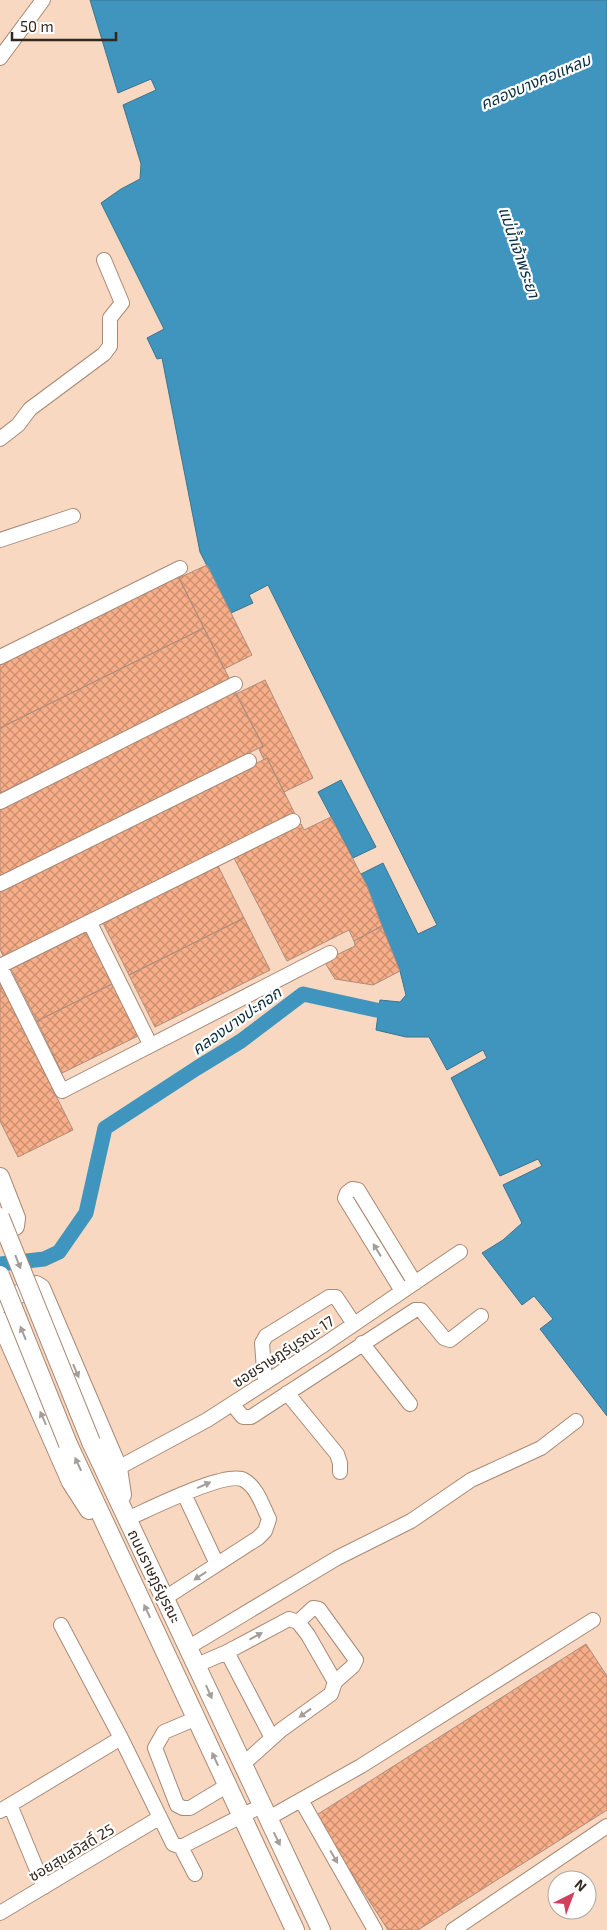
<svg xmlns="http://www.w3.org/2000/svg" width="607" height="1930" font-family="'Exo 2','Noto Sans Thai',sans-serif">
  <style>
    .water { fill: #4095be; stroke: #3c748e }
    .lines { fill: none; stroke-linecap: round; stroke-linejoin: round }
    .canal { stroke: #4095be; stroke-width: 15 }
    .building { fill: url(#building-cross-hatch); stroke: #af8d7d }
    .minor-casing { stroke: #a88a75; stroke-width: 16 }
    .major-casing { stroke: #a88a75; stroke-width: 20 }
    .minor { stroke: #fff; stroke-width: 14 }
    .major { stroke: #fff; stroke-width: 18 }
    .major-bridge-casing { stroke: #a88a75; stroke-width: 20; stroke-linecap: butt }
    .major-bridge { stroke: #fff; stroke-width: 18 }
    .oneway { fill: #a39e9a }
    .labels { text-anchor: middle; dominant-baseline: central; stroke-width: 4.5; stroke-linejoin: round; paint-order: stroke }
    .street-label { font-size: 15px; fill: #33271e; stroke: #fff }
    .water-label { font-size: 16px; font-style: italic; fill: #093042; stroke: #fff }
  </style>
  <defs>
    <pattern id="building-cross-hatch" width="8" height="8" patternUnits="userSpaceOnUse" patternTransform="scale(1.25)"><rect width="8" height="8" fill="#f8ae88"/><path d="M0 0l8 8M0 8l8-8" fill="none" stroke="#c98e6f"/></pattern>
  </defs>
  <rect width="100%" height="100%" fill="#f9d8c1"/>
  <path class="water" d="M90 0H607V1416L540 1329 553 1319 534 1296 522 1305 482 1253 503 1240 522 1223 503 1185 542 1166 538 1159 500 1176 451 1078 487 1058 483 1050 447 1070 429 1037H406L376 1030 380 1000 400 1002 406 995 400 971 361 874 383 863 418 934 437 925 268 585 249 595 253 603 231 613 200 552 162 358 157 359 147 338 164 329 101 203 121 189 140 179 141 164 123 105 156 90 151 79 118 93Z
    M341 780 376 847 353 858 318 792Z"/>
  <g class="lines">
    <path class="canal" d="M0 1264 44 1259 59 1252 86 1213 105 1128 197 1068 241 1041 303 994 399 1015"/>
  </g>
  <path class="building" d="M207 565 252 655 224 669 179 578Z
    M178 576 204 628 0 728V663Z
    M204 628 230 680 0 793V728Z
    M265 680 313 778 284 792 267 758 264 760 259 749 263 746 236 694Z
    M235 691 263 746 0 877V807Z
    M267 758 295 814 4 958 0 949V891Z
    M331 817 367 886 382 926 354 941 349 930 287 961 234 858 301 824 304 830Z
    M218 866 244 918 129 975 103 923Z
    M244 918 270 970 155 1027 129 975Z
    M382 926 400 971 373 985 335 979 324 961 355 946 354 941Z
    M88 931 114 983 37 1021 11 969Z
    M0 983 73 1130 18 1157 0 1121Z
    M114 983 140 1035 62 1073 37 1021Z
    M586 1644 607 1676V1810L418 1930H388L315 1816Z"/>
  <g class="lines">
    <defs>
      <path id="minor" d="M0 58 43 0
        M0 439 18 425 30 409 104 354 110 346V318L122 303 104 260
        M0 540 73 516
        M0 657 180 568
        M0 802 235 684
        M293 821 0 966 62 1091 330 953
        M0 884 249 761
        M90 923 150 1044
        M402 1291 345 1198 347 1193 352 1189 358 1190 415 1283
        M362 1343 410 1404
        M265 1383 262 1343 266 1336 329 1297H336L354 1324
        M287 1393 337 1454 340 1463V1472
        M232 1404 243 1417H251L415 1310H421L444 1338 450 1340 481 1316
        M118 1468 207 1420 325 1344 460 1252
        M184 1494 217 1564
        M127 1519C148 1510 226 1470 244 1480 257 1487 263 1507 269 1519L265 1531 258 1538 165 1598
        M298 1622 313 1608 319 1609 356 1660 353 1666 335 1682
        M61 1625 121 1738 173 1844 181 1847 261 1806
        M189 1647 337 1558 411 1521 471 1480 541 1448 576 1421
        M227 1652 272 1738
        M197 1665 227 1652 289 1619 298 1622 308 1635 335 1682 331 1694 281 1730 242 1765
        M197 1718 164 1732 155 1748 177 1805 183 1808H190L228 1785
        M301 1800 375 1930
        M0 1811 121 1738
        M13 1812 44 1887
        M267 1819 361 1766 593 1620
        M181 1847 195 1874
        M0 1913 159 1818
        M453 1930 607 1826"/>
      <path id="major" d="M0 1177 16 1218 15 1226 0 1233
        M0 1304 36 1285 41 1288 118 1468 122 1495
        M0 1321 71 1482 89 1510
        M91 1442 321 1930
        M68 1444 295 1930"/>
    </defs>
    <use href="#minor" class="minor-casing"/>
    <use href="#major" class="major-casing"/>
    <use href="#minor" class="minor"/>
    <use href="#major" class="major"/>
    <defs>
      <path id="major-bridge" d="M0 1217 91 1442
        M0 1275 68 1444"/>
    </defs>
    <use href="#major-bridge" class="major-bridge-casing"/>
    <use href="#major-bridge" class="major-bridge"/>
  </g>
  <defs><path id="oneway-solid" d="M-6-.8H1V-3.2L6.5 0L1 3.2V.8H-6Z" transform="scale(1.25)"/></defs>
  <g class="oneway">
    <use href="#oneway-solid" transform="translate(377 1250) rotate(-122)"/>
    <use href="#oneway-solid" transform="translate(18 1262) rotate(68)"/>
    <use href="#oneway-solid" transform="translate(23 1333) rotate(-112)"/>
    <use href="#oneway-solid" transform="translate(76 1371) rotate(67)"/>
    <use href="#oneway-solid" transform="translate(43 1418) rotate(-114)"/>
    <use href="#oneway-solid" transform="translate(78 1464) rotate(-115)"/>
    <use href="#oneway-solid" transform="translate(204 1485) rotate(-24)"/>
    <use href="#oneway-solid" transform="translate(200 1576) rotate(147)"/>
    <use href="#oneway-solid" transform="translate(147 1611) rotate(-115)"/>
    <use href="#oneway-solid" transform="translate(256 1636) rotate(-28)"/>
    <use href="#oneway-solid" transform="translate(209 1692) rotate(66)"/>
    <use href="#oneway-solid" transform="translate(305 1713) rotate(144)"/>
    <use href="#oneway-solid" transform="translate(215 1759) rotate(-115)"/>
    <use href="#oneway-solid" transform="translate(277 1839) rotate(64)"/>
    <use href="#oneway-solid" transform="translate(334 1857) rotate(60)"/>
  </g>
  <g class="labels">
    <g class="street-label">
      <text transform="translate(283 1351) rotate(-33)">ซอยราษฎร์บูรณะ 17</text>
      <text transform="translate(155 1576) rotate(64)">ถนนราษฎร์บูรณะ</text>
      <text transform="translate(71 1852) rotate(-31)">ซอยสุขสวัสดิ์ 25</text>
    </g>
    <g class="water-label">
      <text transform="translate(535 81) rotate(-23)">คลองบางคอแหลม</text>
      <text transform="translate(520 252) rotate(71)">แม่น้ำเจ้าพระยา</text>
      <text transform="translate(236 1020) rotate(-35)">คลองบางปะกอก</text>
    </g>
  </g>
  <g transform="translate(572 1895) rotate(42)"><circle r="24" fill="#ffffff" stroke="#ada9a5"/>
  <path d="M0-4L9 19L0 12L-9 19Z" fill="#d0405c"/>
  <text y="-8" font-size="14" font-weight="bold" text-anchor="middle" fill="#33271e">N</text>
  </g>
  <path d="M12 32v8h104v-8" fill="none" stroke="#33271e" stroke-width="2.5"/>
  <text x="20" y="32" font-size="15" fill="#33271e" stroke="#ffffff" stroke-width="4" paint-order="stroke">50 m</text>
</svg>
